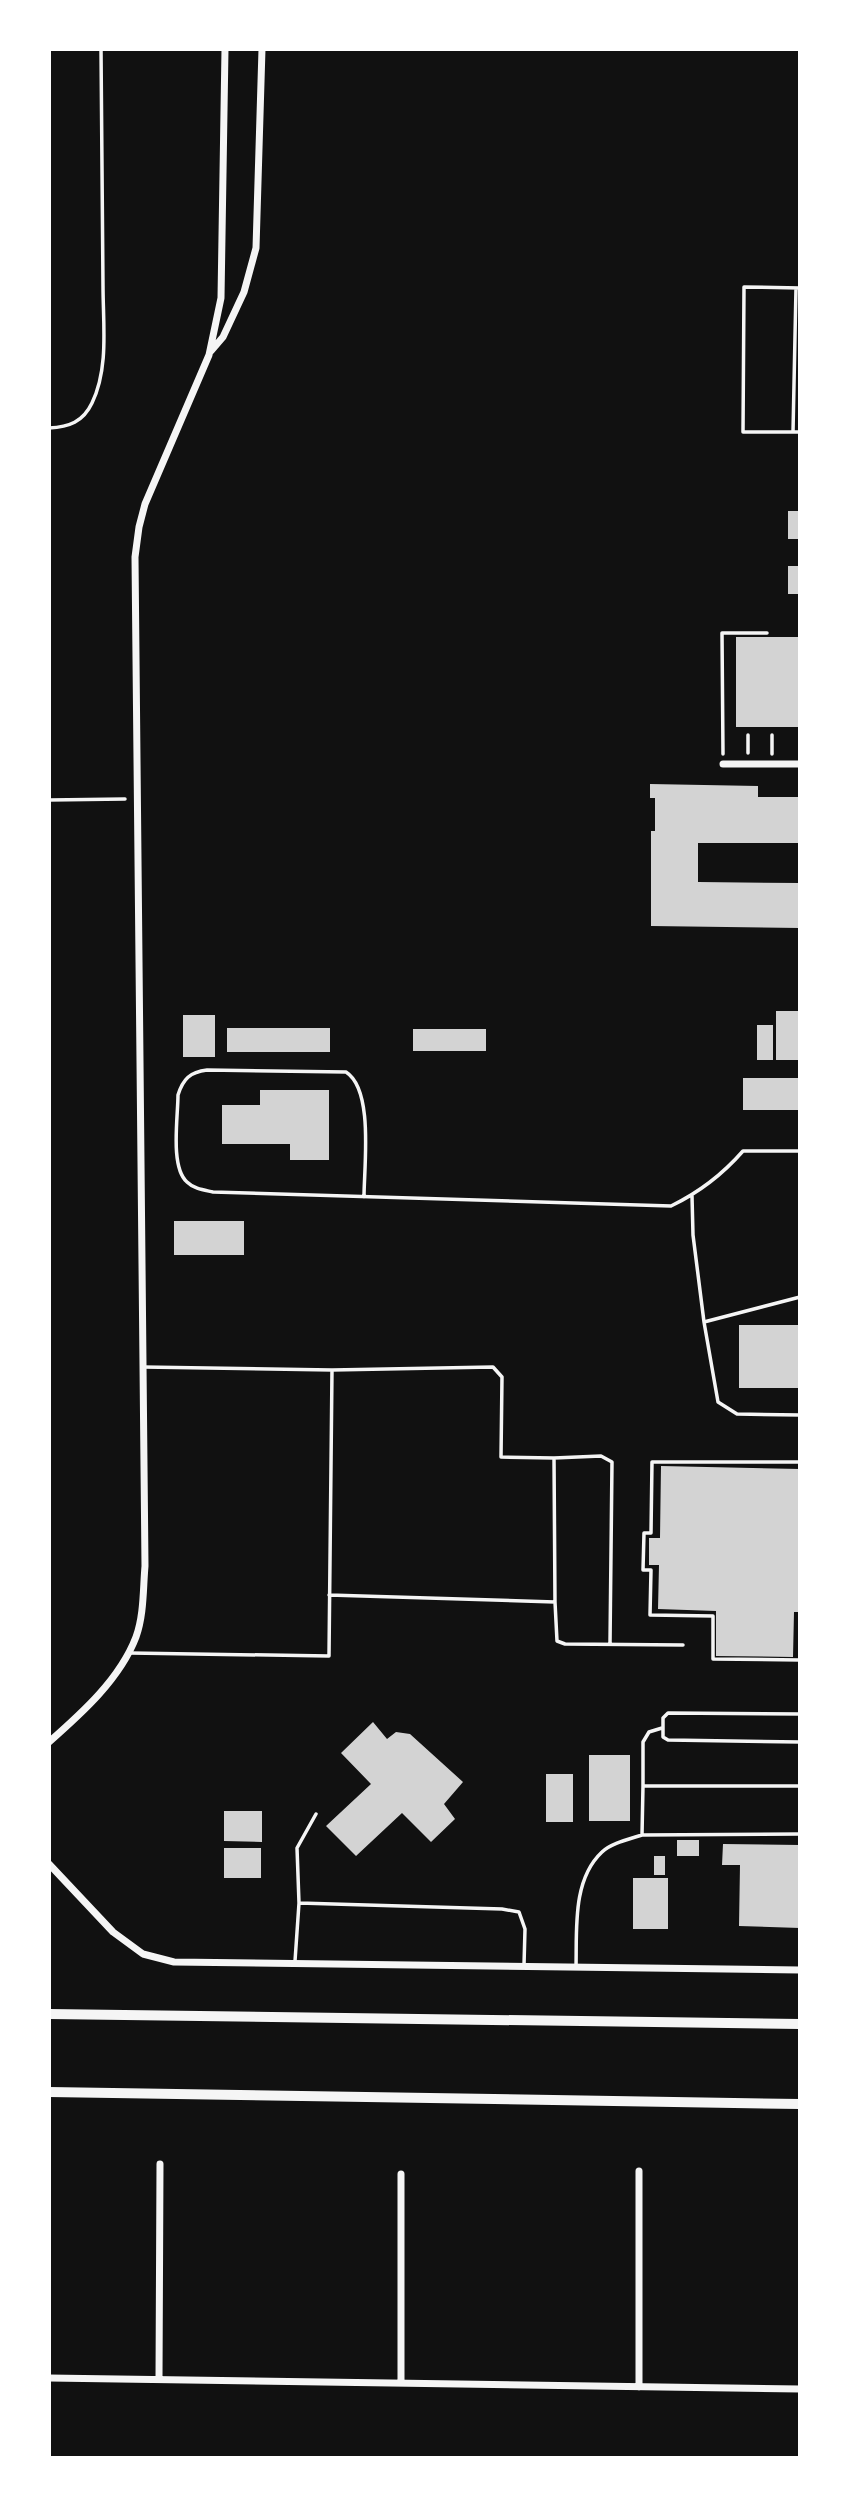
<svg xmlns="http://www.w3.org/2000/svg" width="849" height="2507" font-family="'Alegreya Sans',sans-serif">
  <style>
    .building { fill: #d3d3d3 }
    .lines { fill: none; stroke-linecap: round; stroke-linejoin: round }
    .path { stroke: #f5f5f5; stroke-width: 3.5 }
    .service { stroke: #f5f5f5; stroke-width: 3.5 }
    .minor { stroke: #f5f5f5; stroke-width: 7 }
    .tertiary { stroke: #f5f5f5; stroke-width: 10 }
  </style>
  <rect width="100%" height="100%" fill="#111"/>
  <path class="building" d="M788 511H800V539H788Z
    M788 566H800V594H788Z
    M736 637H800V727H736Z
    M650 784 758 786V797H800V843H698V882L800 883V928L651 926V831H655V798H650Z
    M776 1011H800V1060H776Z
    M183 1015H215V1057H183Z
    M757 1025H773V1060H757Z
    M227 1028H330V1052H227Z
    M413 1029H486V1051H413Z
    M743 1078H800V1110H743Z
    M260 1090H329V1160H290V1144H222V1105H260Z
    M174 1221H244V1255H174Z
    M739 1325H800V1388H739Z
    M661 1466 800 1469V1612H794L793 1657 716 1656V1611L658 1609 659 1565H649V1538H660Z
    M373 1722 387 1739 396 1732 410 1734 463 1782 444 1804 455 1819 431 1842 402 1813 356 1856 326 1826 371 1784 341 1753Z
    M589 1755H630V1821H589Z
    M546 1774H573V1822H546Z
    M224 1811H262V1842L224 1841Z
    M677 1840H699V1856H677Z
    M723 1844 800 1845V1928L739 1926 740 1865H722Z
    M224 1848H261V1878H224Z
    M654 1856H665V1875H654Z
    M633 1878H668V1929H633Z"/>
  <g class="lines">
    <path class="path" d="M49 428C69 427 83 422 92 403 109 368 103 324 103 286 103 207 102 128 101 49
      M748 735V753
      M772 735V754
      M723 754 722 633H767
      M49 800 125 799
      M800 1462H652L651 1533H644L643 1570H651L650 1615 713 1616V1659L800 1660"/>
    <path class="service" d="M800 288 744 287 743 432H800
      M793 432 796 288
      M692 1196 693 1235 704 1322
      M364 1197C364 1166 374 1090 346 1072L207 1070C190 1072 183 1079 178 1095 178 1117 170 1167 187 1182 194 1189 204 1190 213 1192L671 1206C700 1192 722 1175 743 1151H800
      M800 1297 704 1322 718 1402 737 1414 800 1415
      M554 1458 601 1456 612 1462 610 1644
      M329 1595 555 1602 554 1458 501 1457 502 1377 493 1367 332 1370
      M555 1602 557 1641 565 1644 683 1645
      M130 1653 329 1656 332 1370 143 1367
      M800 1714 668 1713 663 1718V1737L668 1740 800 1742
      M643 1786V1742L649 1732 662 1728
      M800 1786H643L642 1835 800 1834
      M299 1903 502 1909 519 1912 525 1929 524 1965
      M295 1961 299 1903 297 1848 316 1814
      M576 1967C577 1930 572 1880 602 1852 611 1843 630 1839 642 1835"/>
    <path class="minor" d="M211 351 223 337 244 292 256 248 262 49
      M723 764H800
      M49 1742C82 1713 120 1679 136 1637 144 1615 143 1589 145 1566L135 557 139 527 145 504 209 355 221 298 225 49
      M49 1864 113 1932 143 1954 174 1962 800 1970
      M49 2378 800 2389
      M159 2379 160 2164
      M401 2382V2174
      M639 2387V2171"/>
    <path class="tertiary" d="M49 2014 800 2024
      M49 2092 800 2104"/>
  </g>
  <rect width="849" height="2507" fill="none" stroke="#ffffff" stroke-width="102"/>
</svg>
